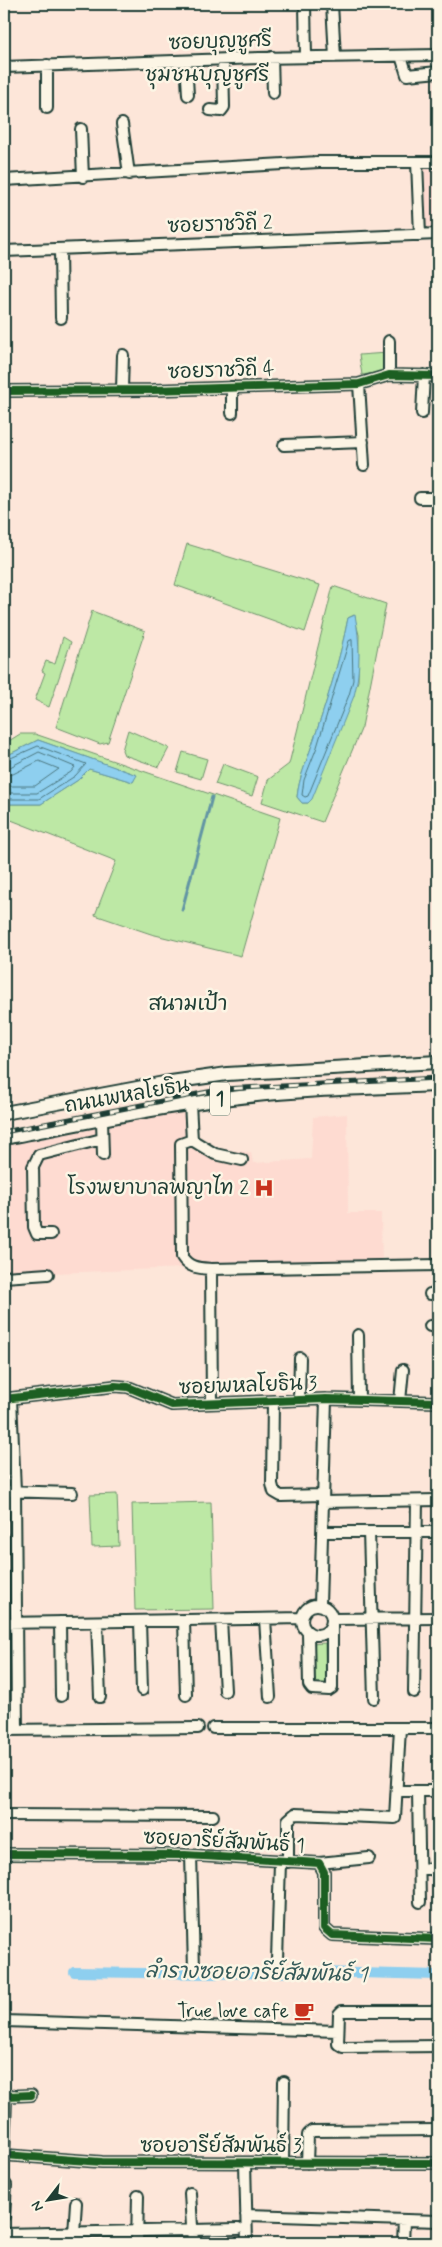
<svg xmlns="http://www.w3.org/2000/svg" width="442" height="2247" font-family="Mynerve,'Playpen Sans Thai',sans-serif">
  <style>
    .built { fill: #fedbd1 }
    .green { fill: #bde8a5; stroke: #6e926c; fill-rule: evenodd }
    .water { fill: #8ecfef; stroke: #6295a4 }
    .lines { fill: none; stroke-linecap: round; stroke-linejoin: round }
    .shore { stroke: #4b777f; stroke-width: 1 }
    .stream { stroke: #6295a4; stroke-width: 3 }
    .canal { stroke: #8ecfef; stroke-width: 10 }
    .minor-casing { stroke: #1f3d34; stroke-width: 14 }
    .major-casing { stroke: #1f3d34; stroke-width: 16 }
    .minor { stroke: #fcf5e5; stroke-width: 10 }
    .major { stroke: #fcf5e5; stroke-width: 12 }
    .rail-casing { stroke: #1f3d34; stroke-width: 5 }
    .rail { stroke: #fcf5e5; stroke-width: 3; stroke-dasharray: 9; stroke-linecap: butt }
    .cycleway-casing { stroke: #fcf5e5; stroke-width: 11 }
    .cycleway { stroke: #1b5e20; stroke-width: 8 }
    .labels { text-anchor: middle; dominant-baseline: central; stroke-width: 5; stroke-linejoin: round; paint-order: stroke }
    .shield { fill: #fcf5e5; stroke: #617469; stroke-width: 1 }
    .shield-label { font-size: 19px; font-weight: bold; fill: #1f3d34 }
    .street-label { font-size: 20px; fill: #1f3d34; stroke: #fcf5e5 }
    .poi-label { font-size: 20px; fill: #1f3d34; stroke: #fcf5e5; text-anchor: end }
    .neighbourhood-label { font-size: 21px; fill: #1f3d34; stroke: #fcf5e5 }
    .water-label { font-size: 21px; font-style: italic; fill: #355a59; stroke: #fcf5e5 }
  </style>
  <rect width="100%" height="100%" fill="#fde6d9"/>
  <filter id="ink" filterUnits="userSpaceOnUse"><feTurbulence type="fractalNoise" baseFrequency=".02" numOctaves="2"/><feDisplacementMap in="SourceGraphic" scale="10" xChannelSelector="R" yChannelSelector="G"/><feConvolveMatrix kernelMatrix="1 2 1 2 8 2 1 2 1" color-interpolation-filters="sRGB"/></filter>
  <g filter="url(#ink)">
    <path class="built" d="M438 164V230H422L421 165Z
      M195 1111 194 1134 212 1150 251 1152 253 1163 311 1159 313 1117 347 1114 348 1213H381L382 1267 185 1268 4 1275V1146L176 1113Z"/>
    <path class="green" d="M387 353 389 371 362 375 359 355Z
      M187 544 320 585 305 632 175 585Z
      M333 586 386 604 362 727 322 822 262 802 268 780 289 764ZM354 615 359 635 358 681 308 803H302L297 797C299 778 306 763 312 745 326 704 340 660 348 618Z
      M92 611 145 631 108 742 100 744 56 727Z
      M63 637 71 642 49 707 35 700 45 673 42 671 46 661 55 664Z
      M128 730 169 748 159 767 124 755 122 750Z
      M20 734H35L280 818 241 956 151 934 95 915 116 861 6 818 4 824V804H41L78 780 89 769 133 782 136 775 38 740 4 757V744Z
      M183 752 207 759 201 779 177 772Z
      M223 764 258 777 252 796 215 784Z
      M117 1494 119 1546 92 1547 90 1495Z
      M211 1502 214 1609 135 1610 132 1504Z
      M325 1643 326 1691H311L310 1644Z"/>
    <path class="water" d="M355 615C360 641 361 670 354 696L312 799 308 803H302L297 797C299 778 306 763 312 745 326 704 340 660 348 618Z
      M38 740 137 775 133 782 89 769 78 780 41 804H4V757Z"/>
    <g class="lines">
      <path class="shore" d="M352 640 353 680 349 695 308 796 305 797 302 795 304 780 317 747 349 641Z
        M4 761 38 746 86 764 75 776 39 799H4
        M4 768 10 767 39 752 75 767 71 772 37 793H4
        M4 775 13 774 39 761 59 769 35 786H4"/>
      <path class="stream" d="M182 910 212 797"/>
      <path class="canal" d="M74 1972 212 1974 318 1972 438 1975"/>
      <defs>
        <path id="minor" d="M305 4 306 57
          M332 4 335 57
          M401 56 407 75 438 72
          M272 57 273 93
          M186 61 188 95
          M4 67 259 58 438 55
          M47 108V65
          M210 110 221 111 224 107 223 60
          M122 124 129 174
          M81 129 83 177
          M417 162 420 235
          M4 180 319 162H438
          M60 249 61 318
          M4 251 438 234
          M389 341V375
          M359 384 364 465
          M122 389 123 355
          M4 391 153 390 359 384 389 375 438 376
          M232 413V387
          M422 413 424 375
          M284 445 363 442
          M420 498H438
          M190 1103 192 1140 215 1154 242 1160
          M102 1120 103 1155
          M192 1140 181 1144 182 1257C189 1268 199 1268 211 1269L438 1265
          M51 1234H37L34 1227 33 1167 39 1155 102 1139
          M211 1269 212 1403
          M4 1277 48 1274
          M430 1294H438
          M430 1326H438
          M358 1335 359 1400
          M11 1398 15 1491 17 1730
          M4 1399 115 1386 128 1387 172 1405 326 1399 438 1402
          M299 1400 300 1358
          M273 1401 272 1484 274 1492 281 1496 323 1495
          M400 1401 403 1370
          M4 1491 72 1493
          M323 1502 438 1500
          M322 1532H438
          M369 1532 374 1698
          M302 1620a15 15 0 1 1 30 0a15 15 0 1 1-30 0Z
          M320 1605 326 1399
          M265 1619 270 1697
          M332 1619 438 1618
          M184 1620 186 1695
          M221 1620 225 1691
          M140 1621 142 1690
          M60 1622 61 1696
          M97 1622 100 1697
          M4 1623 302 1618
          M308 1633 309 1685 312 1689 329 1690 332 1688V1624
          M414 1692 417 1501
          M213 1728H438
          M4 1730 198 1728
          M397 1791H438
          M418 1792 420 1902
          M4 1815 213 1816
          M4 1854 185 1855 319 1863 324 1872V1928L332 1935 438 1939
          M191 1855 194 1969
          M288 1862V1820L295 1814 395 1818 400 1728
          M319 1863 369 1858
          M420 1868 438 1870
          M277 1960 280 1862
          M438 2011H342L339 2014 338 2044 343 2047 438 2046
          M4 2021 338 2031
          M31 2095 8 2096 6 2098 4 2155 102 2162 438 2163
          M245 2163 247 2243
          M283 2163 284 2082
          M307 2163 308 2135 312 2131 438 2130
          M190 2193 193 2243
          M246 2215 438 2221
          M4 2216 6 2185
          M74 2233 76 2203
          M4 2234 238 2229
          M137 2243 138 2196
          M403 2243 404 2220"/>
        <path id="major" d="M4 1113 164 1083 227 1074 438 1062
          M4 1138C82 1123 161 1106 240 1097 306 1089 372 1088 438 1085"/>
      </defs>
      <use href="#minor" class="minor-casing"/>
      <use href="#major" class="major-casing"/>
      <use href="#minor" class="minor"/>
      <use href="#major" class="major"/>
      <defs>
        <path id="rail" d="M4 1132 223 1089 438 1078"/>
      </defs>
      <use href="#rail" class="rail-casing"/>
      <use href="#rail" class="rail"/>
      <defs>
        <path id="cycleway" d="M4 391 153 390 359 384 389 375 438 376
          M4 1399 115 1386 128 1387 172 1405 326 1399 438 1402
          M4 1854 185 1855 319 1863 324 1872V1928L332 1935 438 1939
          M31 2095 8 2096 6 2098 4 2155 102 2162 438 2163"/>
      </defs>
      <use href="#cycleway" class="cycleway-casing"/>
      <use href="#cycleway" class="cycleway"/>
    </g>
  </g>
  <defs>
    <symbol id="hospital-bare" viewBox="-9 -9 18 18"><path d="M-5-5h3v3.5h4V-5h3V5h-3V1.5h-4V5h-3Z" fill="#c8321e" stroke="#fcf5e5" stroke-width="2.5" paint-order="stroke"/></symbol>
    <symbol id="cafe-bare" viewBox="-9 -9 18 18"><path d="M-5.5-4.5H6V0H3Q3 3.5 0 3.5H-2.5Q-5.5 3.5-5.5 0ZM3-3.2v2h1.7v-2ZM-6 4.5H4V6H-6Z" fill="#c8321e" stroke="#fcf5e5" stroke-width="2.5" paint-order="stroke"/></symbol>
  </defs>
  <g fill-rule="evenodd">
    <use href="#hospital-bare" x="250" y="1174" width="28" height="28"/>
    <use href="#cafe-bare" x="290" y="1997" width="28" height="28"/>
  </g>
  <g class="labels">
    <rect class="shield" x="210" y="1082.5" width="20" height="33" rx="4"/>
    <g class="shield-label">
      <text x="220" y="1099">1</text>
    </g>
    <g class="street-label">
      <text transform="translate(220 42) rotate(-2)">ซอยบุญชูศรี</text>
      <text transform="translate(220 225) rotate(-2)">ซอยราชวิถี 2</text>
      <text transform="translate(221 371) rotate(-2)">ซอยราชวิถี 4</text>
      <text transform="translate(127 1096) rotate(-10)">ถนนพหลโยธิน</text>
      <text transform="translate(248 1386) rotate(-2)">ซอยพหลโยธิน 3</text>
      <text transform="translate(224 1842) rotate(3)">ซอยอารีย์สัมพันธ์ 1</text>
      <text x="221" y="2146">ซอยอารีย์สัมพันธ์ 3</text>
    </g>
    <g class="poi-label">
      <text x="249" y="1188">โรงพยาบาลพญาไท 2</text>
      <text x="289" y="2011">True love cafe</text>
    </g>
    <g class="neighbourhood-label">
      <text x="207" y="75">ชุมชนบุญชูศรี</text>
      <text x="188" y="1004">สนามเป้า</text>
    </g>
    <g class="water-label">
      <text transform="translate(256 1973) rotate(1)">ลำรางซอยอารีย์สัมพันธ์ 1</text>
    </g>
  </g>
  <rect width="442" height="2247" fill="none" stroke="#fcf5e5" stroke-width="20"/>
  <rect x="10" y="10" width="422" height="2227" fill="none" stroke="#1f3d34" stroke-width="2" filter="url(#ink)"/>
  <g transform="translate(48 2200) rotate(239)" stroke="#fcf5e5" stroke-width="4" paint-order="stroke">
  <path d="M0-4L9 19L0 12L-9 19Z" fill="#1f3d34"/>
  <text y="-8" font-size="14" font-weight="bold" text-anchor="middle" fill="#1f3d34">N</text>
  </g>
</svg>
